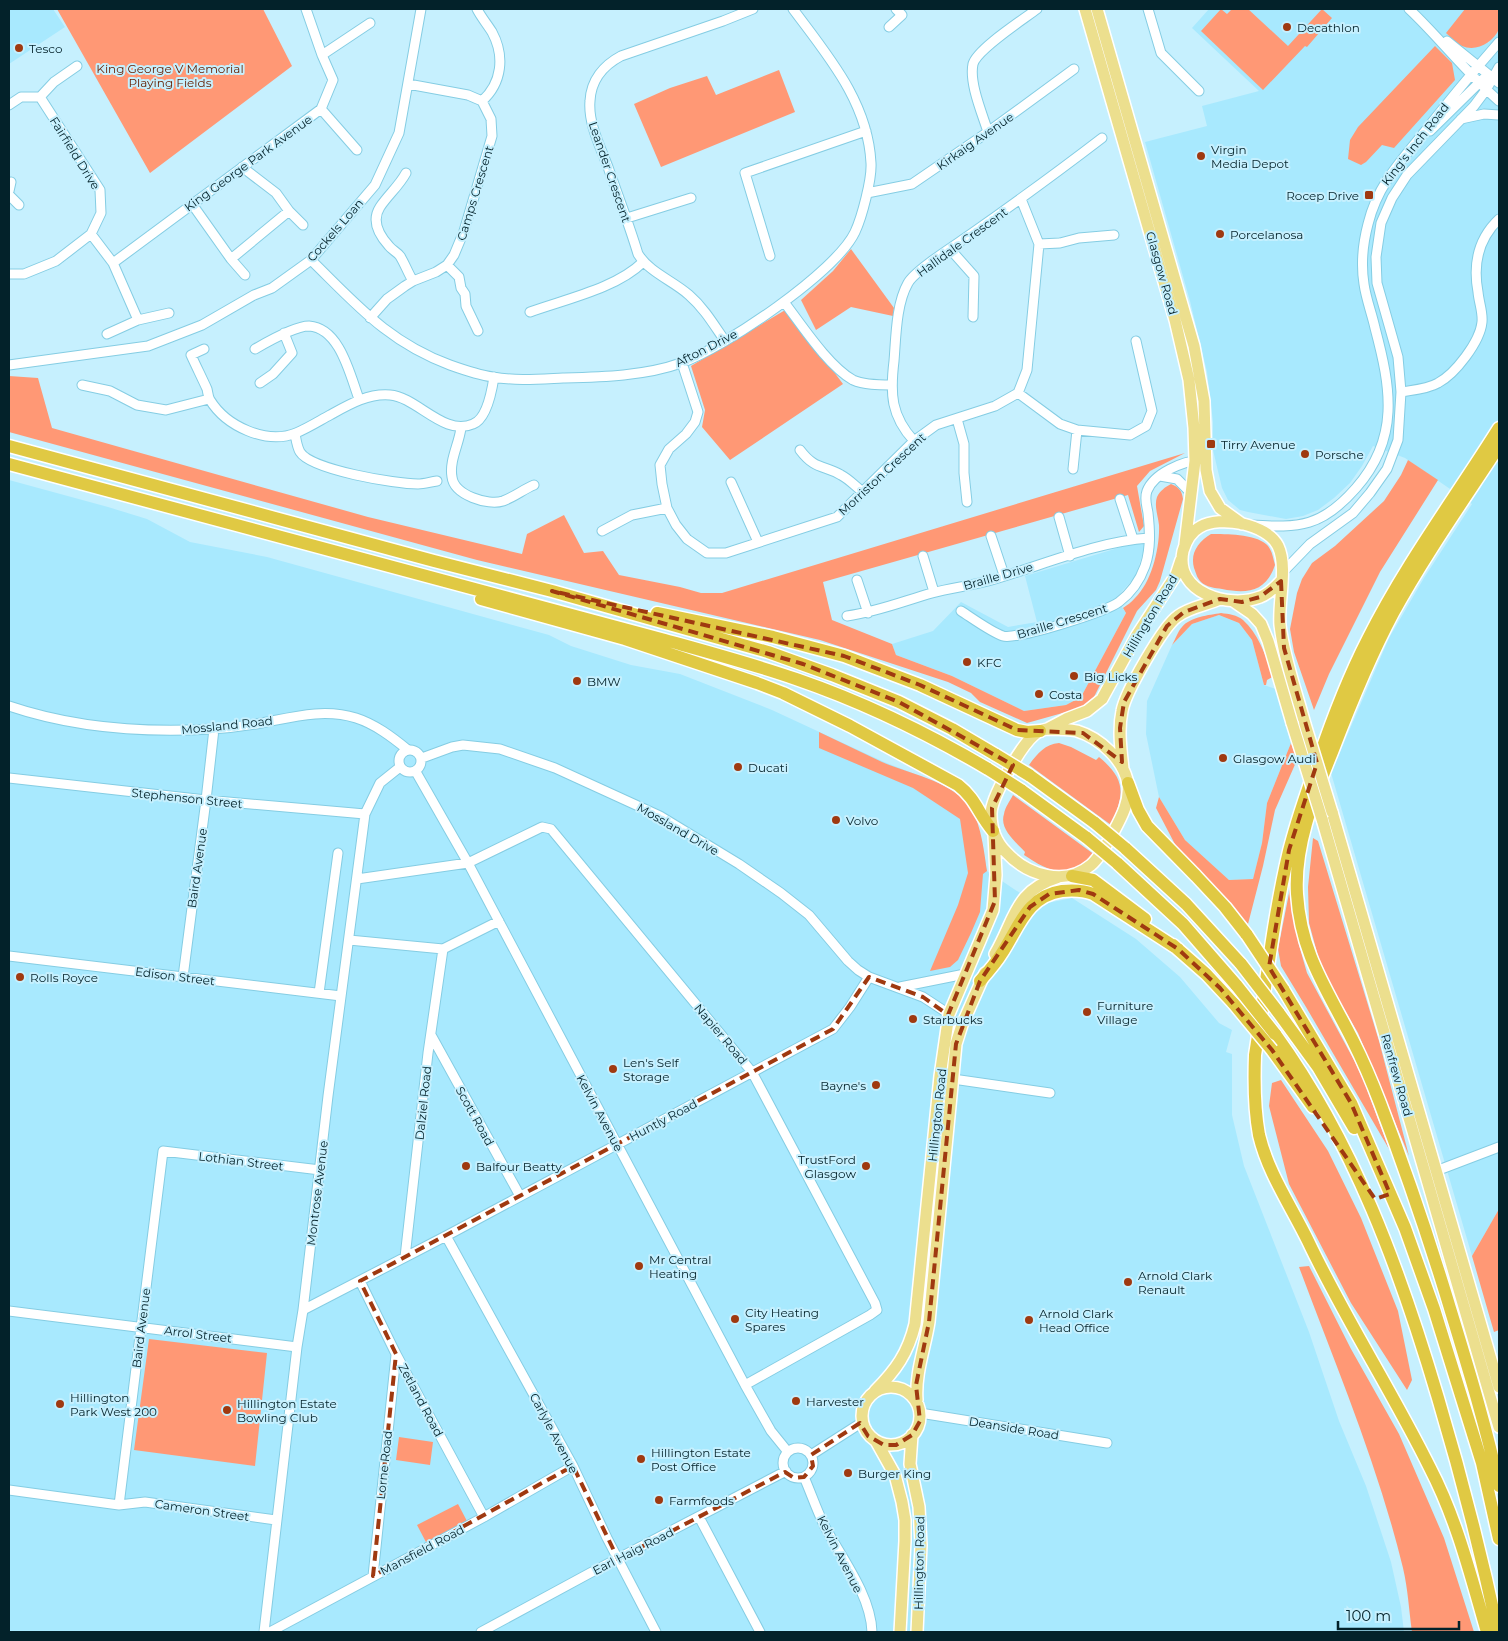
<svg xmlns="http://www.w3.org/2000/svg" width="1508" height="1641" font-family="Montserrat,sans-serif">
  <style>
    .built { fill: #a8e9fe }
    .green { fill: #ff9875 }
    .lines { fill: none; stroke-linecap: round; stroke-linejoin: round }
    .minor-casing { stroke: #85cde3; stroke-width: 11 }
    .major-casing { stroke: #fff; stroke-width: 14 }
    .highway-casing { stroke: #fff; stroke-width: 15 }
    .minor { stroke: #fff; stroke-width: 9 }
    .major { stroke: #ecdf8e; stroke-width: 11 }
    .highway { stroke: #e0c943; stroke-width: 12 }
    .major-bridge-casing { stroke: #fff; stroke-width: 14; stroke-linecap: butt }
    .highway-bridge-casing { stroke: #fff; stroke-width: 15; stroke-linecap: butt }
    .major-bridge { stroke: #ecdf8e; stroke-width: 11 }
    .highway-bridge { stroke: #e0c943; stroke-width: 12 }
    .marked { fill: none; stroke: #9f3910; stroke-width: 4; stroke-dasharray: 10 6; stroke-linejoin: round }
    .poi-dot { fill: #9f3910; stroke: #c6f0fe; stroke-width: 2 }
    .labels { text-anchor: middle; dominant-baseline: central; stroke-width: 4; stroke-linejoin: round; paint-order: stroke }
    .poi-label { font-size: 12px; fill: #03222a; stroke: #c6f0fe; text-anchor: start }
    .park-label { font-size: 12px; fill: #672105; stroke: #c6f0fe }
    .street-label { font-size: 12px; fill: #03222a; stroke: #c6f0fe }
  </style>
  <rect width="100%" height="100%" fill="#c6f0fe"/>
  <path class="built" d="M9 9H53L65 27 9 64Z
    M1209 9H1466L1488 43 1499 29V1209L1472 1256 1331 773 1389 638 1424 578 1472 504 1405 458 1373 446 1362 466 1350 483 1334 498 1318 510 1303 516 1286 519 1248 512 1240 510 1228 500 1222 488 1213 450V422L1207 372 1190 301 1145 142 1207 126 1202 106 1259 91 1192 28Z
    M9 480 108 507 147 519 190 542 267 557 549 635 571 646 631 665 680 674 772 710 884 762 941 784 958 795 974 817 982 841 987 871 1041 907 1047 903 1072 898 1136 939 1180 977 1219 1023 1232 1030 1226 1052 1232 1054V1115L1244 1166 1309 1332 1339 1421 1366 1486 1391 1562 1401 1607 1404 1632H9Z
    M1141 541 1145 546 1136 576 1116 598 1126 613 1081 697 1066 705 1024 711 952 676 896 655 892 644 933 631 961 602 1008 627 1037 622 1025 576Z
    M1219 615 1239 623 1252 640 1264 685 1276 689 1291 743 1267 803 1262 843 1253 879 1229 880 1185 840 1159 797 1146 734 1147 701 1172 645 1192 624Z"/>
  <path class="green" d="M57 9H263L292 66 150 173Z
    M1221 9 1227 14 1232 9H1248L1288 46 1322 9 1332 18 1307 47 1305 46 1263 90 1201 31Z
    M1465 9H1499C1499 15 1501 24 1499 29 1493 43 1476 52 1462 46 1456 44 1451 37 1446 33Z
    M1435 46 1452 63 1455 80 1394 148 1382 145 1366 162 1361 165 1348 159 1350 140 1358 127Z
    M779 70 795 112 661 167 634 104 670 88 707 76 716 95Z
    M851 249 894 308 893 316 851 307 816 330 801 300 833 271Z
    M787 309 843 384 730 460 702 427 705 410 691 366Z
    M9 376 38 378 52 428 368 517 522 554 527 534 564 515 584 553 603 551 619 575 680 587 701 593H722L1185 453 1150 471 1137 486 1144 526 1139 532 1128 495 823 582 832 620 892 644 896 655 952 676 1024 711 1066 705 1081 697 1126 613 1123 608C1127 605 1132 602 1135 598 1152 582 1160 547 1159 525 1158 516 1154 506 1157 497 1160 491 1165 487 1171 484 1179 487 1182 491 1183 499L1160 581 1156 590 1137 611 1093 699 1084 707 1027 723 980 702 971 693 948 682 820 640 477 560 9 432Z
    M1408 460 1438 480 1380 572 1329 674 1314 710 1294 652 1290 629 1297 593 1302 579 1312 563 1335 546 1384 501 1401 475Z
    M1211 534C1226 534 1254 534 1266 544 1272 549 1273 558 1275 565 1266 592 1247 594 1222 589 1215 588 1206 587 1201 582 1197 578 1196 573 1194 568 1190 553 1198 542 1211 534Z
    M1221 613C1229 614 1237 615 1243 620 1259 634 1266 658 1274 676L1267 680 1266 685H1264L1252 640 1239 623 1219 615 1192 624 1172 645C1175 640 1178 631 1182 627 1190 617 1209 615 1221 613Z
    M819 732C840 742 861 752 882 762 910 774 947 780 968 804 981 821 984 851 987 871L983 874 980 912 971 933 958 960 950 967 930 971 958 905 968 873 960 819 913 788 819 748Z
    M1059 743 1071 747 1096 760 1099 757C1127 780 1124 795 1111 825L1029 765C1037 754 1045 744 1059 743Z
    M1291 743 1297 760 1275 810 1263 866 1248 924 1178 850 1156 808 1159 797 1185 840 1229 880 1253 879 1262 843 1267 803Z
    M1013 795 1095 855C1089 859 1084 864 1079 868 1061 879 1039 865 1024 855L1025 852C1016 842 999 829 1004 814 1005 807 1010 801 1013 795Z
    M1313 838 1318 841 1379 1041 1409 1156 1358 1033 1329 983 1318 956 1309 923 1308 887Z
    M1294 868V907L1299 945 1307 973 1355 1062 1365 1084 1389 1149 1306 1007 1281 966 1278 949Z
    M1281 1080 1328 1151 1361 1218 1398 1311 1412 1380 1407 1390 1351 1303 1289 1184 1269 1106 1272 1083Z
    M1499 1209V1330L1494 1332 1472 1256Z
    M1309 1266 1351 1349 1399 1434 1444 1538 1474 1632H1412C1409 1611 1408 1589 1403 1568 1378 1465 1336 1366 1299 1267Z
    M149 1339 267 1353 255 1466 134 1450Z
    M399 1437 433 1442 430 1465 396 1460Z
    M458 1504 468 1523 427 1544 417 1525Z"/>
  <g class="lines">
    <defs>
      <path id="minor" d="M477 9C481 17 487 24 492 32 505 56 502 83 482 101
        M1148 9 1161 53 1199 91
        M1409 9C1440 38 1466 73 1499 101
        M889 27 902 15 896 9
        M1447 41 1499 83
        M322 55 370 23
        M40 97 54 82 77 66
        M9 105 21 97H40L100 190 101 213 91 234 113 263 138 320
        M321 109 357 150
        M1461 119 1484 114 1499 115
        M1430 131 1483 79
        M988 132C982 113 969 83 973 64 977 49 1024 19 1037 9
        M242 167 276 193 289 211 303 225
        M406 173C399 186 388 195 380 207 371 221 379 235 389 246 392 250 397 252 400 256 405 264 408 273 413 281
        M9 191 11 182
        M867 193 912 184 988 132 1074 69
        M9 195 19 205
        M192 204 231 259 245 275
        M627 218 691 198
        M1039 244 1060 243 1079 238 1114 235
        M950 249 974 276 973 317
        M770 256 745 173 866 131
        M231 259 289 211
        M311 260C357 305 388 342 450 365 464 370 478 375 493 377 515 381 540 379 563 378 601 377 645 376 681 363 724 348 836 272 855 232 862 217 872 179 871 163 868 102 828 56 793 9
        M113 263 321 109 333 80 322 55 306 9
        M447 265 459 277 461 288 465 294 466 306 478 331
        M9 274H24L56 261 91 234
        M784 302C801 324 828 366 853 380 864 385 879 385 891 385
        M530 312C566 299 617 288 643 262
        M370 318 387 299 405 286 413 281 436 272 447 265 454 255 464 231 492 136 491 119 482 101 468 95 408 84
        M107 334 138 320 169 313
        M725 341C714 325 704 308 689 295 672 280 650 273 638 254 629 224 618 196 608 167 600 146 588 123 590 101 591 80 604 65 621 56L723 21 753 9
        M204 349 191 355C196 366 202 378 207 389 208 393 208 397 210 400 226 426 266 445 296 433 308 428 319 421 330 415 348 405 368 393 390 395 417 397 444 437 473 424 487 419 492 390 494 377
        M255 349C267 342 295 326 309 326 340 328 350 375 359 399
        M682 363 698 412 695 422 686 434 669 449 660 465 662 484 667 508 676 525 687 539 707 553H726L837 517 914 441 936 425 995 406 1018 393 1027 370 1039 244 1021 199
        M9 365 148 346 202 325 254 295 272 288 311 260 375 185 399 133 421 9
        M260 383 273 374 292 353 284 333
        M82 385 110 391 137 405 166 410 209 399
        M1401 392C1413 390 1428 389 1438 383 1455 374 1480 342 1482 322 1483 312 1479 303 1478 292 1473 265 1478 239 1499 219
        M1018 393 1060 424 1077 430 1130 435 1146 426 1152 411 1136 341
        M957 419 964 444V473L967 502
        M461 428C459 444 449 461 452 477 454 495 488 506 503 501 514 497 524 489 534 485
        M295 434C296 439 297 447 300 452 311 470 396 484 418 484 424 484 430 482 437 481
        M914 441C891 416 890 394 894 361 896 337 896 304 908 283 915 270 957 244 971 234 1015 203 1059 171 1102 138
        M800 450C815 470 824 465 841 475 849 479 856 487 863 492
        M1073 469 1077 430
        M1160 476 1177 479 1190 492
        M731 482 758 542
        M1120 499 1133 539
        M1059 517 1070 556
        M1251 525C1300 528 1322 527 1356 488 1400 438 1391 388 1375 328 1372 314 1366 299 1364 284 1361 265 1363 243 1368 224 1377 187 1398 164 1422 135 1447 103 1472 73 1499 42
        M602 531 632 515 667 508
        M991 536 1004 575
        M923 556 934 592
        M1282 573 1310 544 1353 513 1370 493 1387 469 1398 440 1401 392 1398 357 1377 283 1376 257 1381 223 1392 198 1407 175 1474 106 1486 90 1499 67
        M857 580 868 613
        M961 611C972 618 991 632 1003 636 1017 640 1106 612 1119 602 1131 593 1140 580 1145 566 1151 549 1150 531 1148 513 1147 506 1144 499 1147 491 1154 473 1183 461 1201 460
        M847 616C877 612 904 601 932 593 950 588 969 586 988 581 1041 566 1094 542 1149 538
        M9 706C74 728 144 733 212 729 229 728 245 726 262 723 293 717 324 708 356 718 375 724 392 737 408 750
        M399 761a11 11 0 1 1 22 0a11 11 0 1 1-22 0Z
        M422 758 452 747 463 745 500 749 555 768 660 816 739 864 781 893 809 915 848 961 858 970 869 977 923 997 949 1014
        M416 772 468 863 745 1385 771 1431 788 1452
        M9 778 206 800 365 814
        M357 879 468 863 542 827 551 829 752 1072 875 1303 877 1310 870 1315 745 1385
        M349 940 443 949 499 921
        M9 956 341 996
        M183 977 206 800 214 729
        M900 987 965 974
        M319 993 338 853
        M431 1035 520 1196
        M953 1079 1050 1093
        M1436 1171 1499 1147
        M446 1236 573 1466 607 1538 656 1632
        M405 1257 428 1053 443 949
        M360 1281 396 1354 484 1517
        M303 1310 446 1236 833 1029 850 1007 869 977
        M9 1311 297 1347
        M920 1413 1107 1443
        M783 1463a15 15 0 1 1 30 0a15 15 0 1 1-30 0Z
        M811 1455 861 1423
        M804 1477C811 1493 817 1511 825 1527 842 1558 871 1596 872 1632
        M9 1490 119 1505 145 1502 276 1520
        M119 1505 163 1151 320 1170
        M699 1517 760 1632
        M373 1576 396 1355
        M264 1632 297 1347 303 1310 328 1096 365 814 380 783 400 767
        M270 1632 484 1517 573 1466
        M481 1632 590 1573 786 1471"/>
      <path id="major" d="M1085 9 1175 320 1189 380 1194 428 1195 461 1185 544
        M1097 9 1194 346 1204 401 1206 470 1210 491 1220 508 1242 524
        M1281 581C1275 587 1269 594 1260 597 1229 609 1174 593 1183 551 1186 541 1191 532 1200 527 1220 515 1267 524 1278 546 1288 567 1278 602 1280 625 1284 658 1296 691 1305 724
        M1233 601 1252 614 1261 624 1268 641 1292 723
        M1049 728 1066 719 1087 711 1102 699 1137 635 1176 575 1181 560
        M1047 729C1057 729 1068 729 1077 731 1100 738 1124 760 1128 784 1130 801 1122 816 1114 831 1108 842 1101 856 1091 865 1065 887 1027 875 1006 852 996 842 991 829 991 814 991 797 1021 746 1034 735 1038 731 1042 730 1047 729Z
        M1123 769C1121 750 1118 730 1122 711 1125 693 1163 626 1178 616 1190 607 1207 605 1220 599
        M1332 812 1499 1387
        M1322 819 1499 1427
        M995 954C1016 918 1014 891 1059 877
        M862 1416a29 29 0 1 1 58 0a29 29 0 1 1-58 0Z
        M875 1391C896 1370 908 1353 915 1324L940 1076 949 1014 993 910 996 875 994 835
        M917 1400C915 1373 925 1348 929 1322L956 1044 962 1025 985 973
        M912 1435 910 1464 919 1507 921 1545 917 1632
        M876 1441 895 1475 902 1502 905 1520V1541L900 1632"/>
      <path id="highway" d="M9 446 434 561 552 591 768 652 832 675 899 702 952 729 996 755
        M1499 446C1463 501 1425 555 1393 613 1369 658 1350 705 1332 752 1314 797 1294 845 1297 894 1301 955 1327 989 1353 1041 1363 1061 1372 1082 1380 1103 1404 1166 1426 1230 1446 1295 1465 1358 1485 1421 1499 1486
        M9 464 665 640C708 652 753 664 796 679 863 702 927 733 988 769
        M481 599 625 639 757 683 783 693 850 726 958 785C976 799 979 815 993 831
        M657 613 773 637 844 656 920 685 1017 730 1027 732 1040 731
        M1029 775 1095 823
        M1128 783 1138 810 1147 826 1196 876 1225 907 1247 935
        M1021 790 1087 838
        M1125 848 1186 904 1241 964
        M1117 863 1183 924 1237 986
        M1072 876 1093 880 1145 919
        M1173 945 1206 974 1234 1004
        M980 981C988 972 996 963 1002 953 1019 927 1027 896 1062 891 1073 890 1083 890 1093 894L1178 949
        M1283 989 1351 1103 1405 1228 1434 1309 1482 1463 1499 1539
        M1278 1012 1318 1067 1354 1128
        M1275 1034C1354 1143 1400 1270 1438 1398 1461 1475 1481 1553 1498 1632
        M1272 1050 1313 1107
        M1487 1632C1471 1577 1457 1520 1430 1468 1392 1391 1345 1319 1308 1241 1291 1206 1268 1173 1259 1135 1254 1108 1254 1082 1255 1055 1266 987 1273 918 1289 851 1297 820 1307 791 1318 761 1332 720 1348 678 1368 639 1405 565 1455 498 1499 428"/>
    </defs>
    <use href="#minor" class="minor-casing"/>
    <use href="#major" class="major-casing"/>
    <use href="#highway" class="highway-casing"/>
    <use href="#minor" class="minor"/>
    <use href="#major" class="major"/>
    <use href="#highway" class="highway"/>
    <defs>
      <path id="major-bridge" d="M1292 723 1322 819
        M1305 724 1332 812"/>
      <path id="highway-bridge" d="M996 755 1029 775
        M988 769 1021 790
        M1095 823 1125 848
        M1087 838 1117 863
        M1247 935 1283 989
        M1241 964 1278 1012
        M1237 986 1275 1034
        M1234 1004 1272 1050"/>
    </defs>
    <use href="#major-bridge" class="major-bridge-casing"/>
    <use href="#highway-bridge" class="highway-bridge-casing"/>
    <use href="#major-bridge" class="major-bridge"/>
    <use href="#highway-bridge" class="highway-bridge"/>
  </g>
  <path class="marked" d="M1281 581 1284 648 1317 763 1289 850 1269 967 1351 1103 1390 1194 1375 1199 1272 1050 1220 988 1178 949 1093 894 1079 890 1049 894 1030 907 980 981 956 1044 929 1322 916 1385 920 1421 912 1435 896 1445H884L868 1436 860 1423 811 1455 813 1466 804 1477 794 1478 785 1472 618 1559 573 1466 373 1576 396 1354 360 1281 833 1029 869 977 923 997 948 1015 995 901 992 808 1013 765 899 702 803 664 552 591 844 656 920 685 1017 730 1083 733 1122 762 1120 728 1124 702 1167 626 1184 612 1220 599 1242 602 1260 597Z"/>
  <g class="poi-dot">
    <circle cx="1287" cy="27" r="5"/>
    <circle cx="19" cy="48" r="5"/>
    <circle cx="1201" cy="156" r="5"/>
    <rect x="1364" y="190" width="10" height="10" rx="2.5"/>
    <circle cx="1220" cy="234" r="5"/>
    <rect x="1206" y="439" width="10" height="10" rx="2.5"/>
    <circle cx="1305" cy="454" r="5"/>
    <circle cx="967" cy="662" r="5"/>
    <circle cx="1074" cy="676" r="5"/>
    <circle cx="577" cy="681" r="5"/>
    <circle cx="1039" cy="694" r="5"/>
    <circle cx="1223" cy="758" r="5"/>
    <circle cx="738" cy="767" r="5"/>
    <circle cx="836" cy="820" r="5"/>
    <circle cx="20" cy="977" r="5"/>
    <circle cx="1087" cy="1012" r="5"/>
    <circle cx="913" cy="1019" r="5"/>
    <circle cx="613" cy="1069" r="5"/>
    <circle cx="876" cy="1085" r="5"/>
    <circle cx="466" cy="1166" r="5"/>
    <circle cx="866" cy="1166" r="5"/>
    <circle cx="639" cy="1266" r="5"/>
    <circle cx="1128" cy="1282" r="5"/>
    <circle cx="735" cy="1319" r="5"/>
    <circle cx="1029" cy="1320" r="5"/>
    <circle cx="796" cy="1401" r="5"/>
    <circle cx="60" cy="1404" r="5"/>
    <circle cx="227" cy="1410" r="5"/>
    <circle cx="641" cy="1459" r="5"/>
    <circle cx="848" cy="1473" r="5"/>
    <circle cx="659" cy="1500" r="5"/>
  </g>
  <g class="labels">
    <g class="poi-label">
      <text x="1297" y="27">Decathlon</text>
      <text x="29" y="48">Tesco</text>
      <text x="1211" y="149">Virgin<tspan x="1211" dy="14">Media Depot</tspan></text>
      <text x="1359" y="195" text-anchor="end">Rocep Drive</text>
      <text x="1230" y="234">Porcelanosa</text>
      <text x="1221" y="444">Tirry Avenue</text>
      <text x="1315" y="454">Porsche</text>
      <text x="977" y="662">KFC</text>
      <text x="1084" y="676">Big Licks</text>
      <text x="587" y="681">BMW</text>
      <text x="1049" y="694">Costa</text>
      <text x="1233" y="758">Glasgow Audi</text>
      <text x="748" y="767">Ducati</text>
      <text x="846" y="820">Volvo</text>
      <text x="30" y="977">Rolls Royce</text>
      <text x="1097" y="1005">Furniture<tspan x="1097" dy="14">Village</tspan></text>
      <text x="923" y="1019">Starbucks</text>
      <text x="623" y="1062">Len's Self<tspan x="623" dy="14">Storage</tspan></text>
      <text x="866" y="1085" text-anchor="end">Bayne's</text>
      <text x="856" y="1159" text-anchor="end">TrustFord<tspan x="856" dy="14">Glasgow</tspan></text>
      <text x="476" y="1166">Balfour Beatty</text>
      <text x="649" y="1259">Mr Central<tspan x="649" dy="14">Heating</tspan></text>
      <text x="1138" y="1275">Arnold Clark<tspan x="1138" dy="14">Renault</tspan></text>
      <text x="745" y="1312">City Heating<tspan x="745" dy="14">Spares</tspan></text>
      <text x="1039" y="1313">Arnold Clark<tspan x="1039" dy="14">Head Office</tspan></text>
      <text x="70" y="1397">Hillington<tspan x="70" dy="14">Park West 200</tspan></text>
      <text x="806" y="1401">Harvester</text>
      <text x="237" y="1403">Hillington Estate<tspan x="237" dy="14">Bowling Club</tspan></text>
      <text x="651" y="1452">Hillington Estate<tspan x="651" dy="14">Post Office</tspan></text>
      <text x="858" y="1473">Burger King</text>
      <text x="669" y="1500">Farmfoods</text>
    </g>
    <g class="park-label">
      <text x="170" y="68">King George V Memorial<tspan x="170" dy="14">Playing Fields</tspan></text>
    </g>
    <g class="street-label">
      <text transform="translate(975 141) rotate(-35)">Kirkaig Avenue</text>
      <text transform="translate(1415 144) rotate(-52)">King's Inch Road</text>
      <text transform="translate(75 153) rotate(58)">Fairfield Drive</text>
      <text transform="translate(248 163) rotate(-36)">King George Park Avenue</text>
      <text transform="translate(610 172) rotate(71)">Leander Crescent</text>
      <text transform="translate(475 193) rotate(-73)">Camps Crescent</text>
      <text transform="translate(335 230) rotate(-49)">Cockels Loan</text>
      <text transform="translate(962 242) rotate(-36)">Hallidale Crescent</text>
      <text transform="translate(1162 273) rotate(74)">Glasgow Road</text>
      <text transform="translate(706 348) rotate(-27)">Afton Drive</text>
      <text transform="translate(882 474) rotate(-43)">Morriston Crescent</text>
      <text transform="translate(998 576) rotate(-16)">Braille Drive</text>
      <text transform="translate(1150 616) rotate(-59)">Hillington Road</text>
      <text transform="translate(1062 621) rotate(-17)">Braille Crescent</text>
      <text transform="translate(227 725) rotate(-6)">Mossland Road</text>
      <text transform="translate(187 798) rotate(6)">Stephenson Street</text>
      <text transform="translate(678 829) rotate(30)">Mossland Drive</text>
      <text transform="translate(197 868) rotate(-82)">Baird Avenue</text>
      <text transform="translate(175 976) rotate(7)">Edison Street</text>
      <text transform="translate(721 1034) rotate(50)">Napier Road</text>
      <text transform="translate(1397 1075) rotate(74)">Renfrew Road</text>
      <text transform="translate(423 1103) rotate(-84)">Dalziel Road</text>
      <text transform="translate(600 1113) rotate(62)">Kelvin Avenue</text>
      <text transform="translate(937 1115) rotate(-84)">Hillington Road</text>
      <text transform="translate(475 1116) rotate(61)">Scott Road</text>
      <text transform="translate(663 1120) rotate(-28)">Huntly Road</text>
      <text transform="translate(241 1161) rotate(7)">Lothian Street</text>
      <text transform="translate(317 1193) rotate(-83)">Montrose Avenue</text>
      <text transform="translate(141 1328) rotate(-83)">Baird Avenue</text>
      <text transform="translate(198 1334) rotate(7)">Arrol Street</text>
      <text transform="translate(421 1400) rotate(62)">Zetland Road</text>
      <text transform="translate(1014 1428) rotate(9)">Deanside Road</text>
      <text transform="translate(554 1433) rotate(62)">Carlyle Avenue</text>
      <text transform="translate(384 1465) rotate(-84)">Lorne Road</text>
      <text transform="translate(202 1510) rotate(8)">Cameron Street</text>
      <text transform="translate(422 1550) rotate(-28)">Mansfield Road</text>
      <text transform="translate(633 1551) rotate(-27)">Earl Haig Road</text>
      <text transform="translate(840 1554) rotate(63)">Kelvin Avenue</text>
      <text transform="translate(919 1563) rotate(-89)">Hillington Road</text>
    </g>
  </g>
  <rect width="1508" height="1641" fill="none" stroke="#03222a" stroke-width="20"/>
  <path d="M1338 1621v8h121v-8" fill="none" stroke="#03222a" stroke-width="2.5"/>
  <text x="1346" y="1621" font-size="15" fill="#03222a" stroke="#c6f0fe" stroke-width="4" paint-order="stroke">100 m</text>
</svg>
